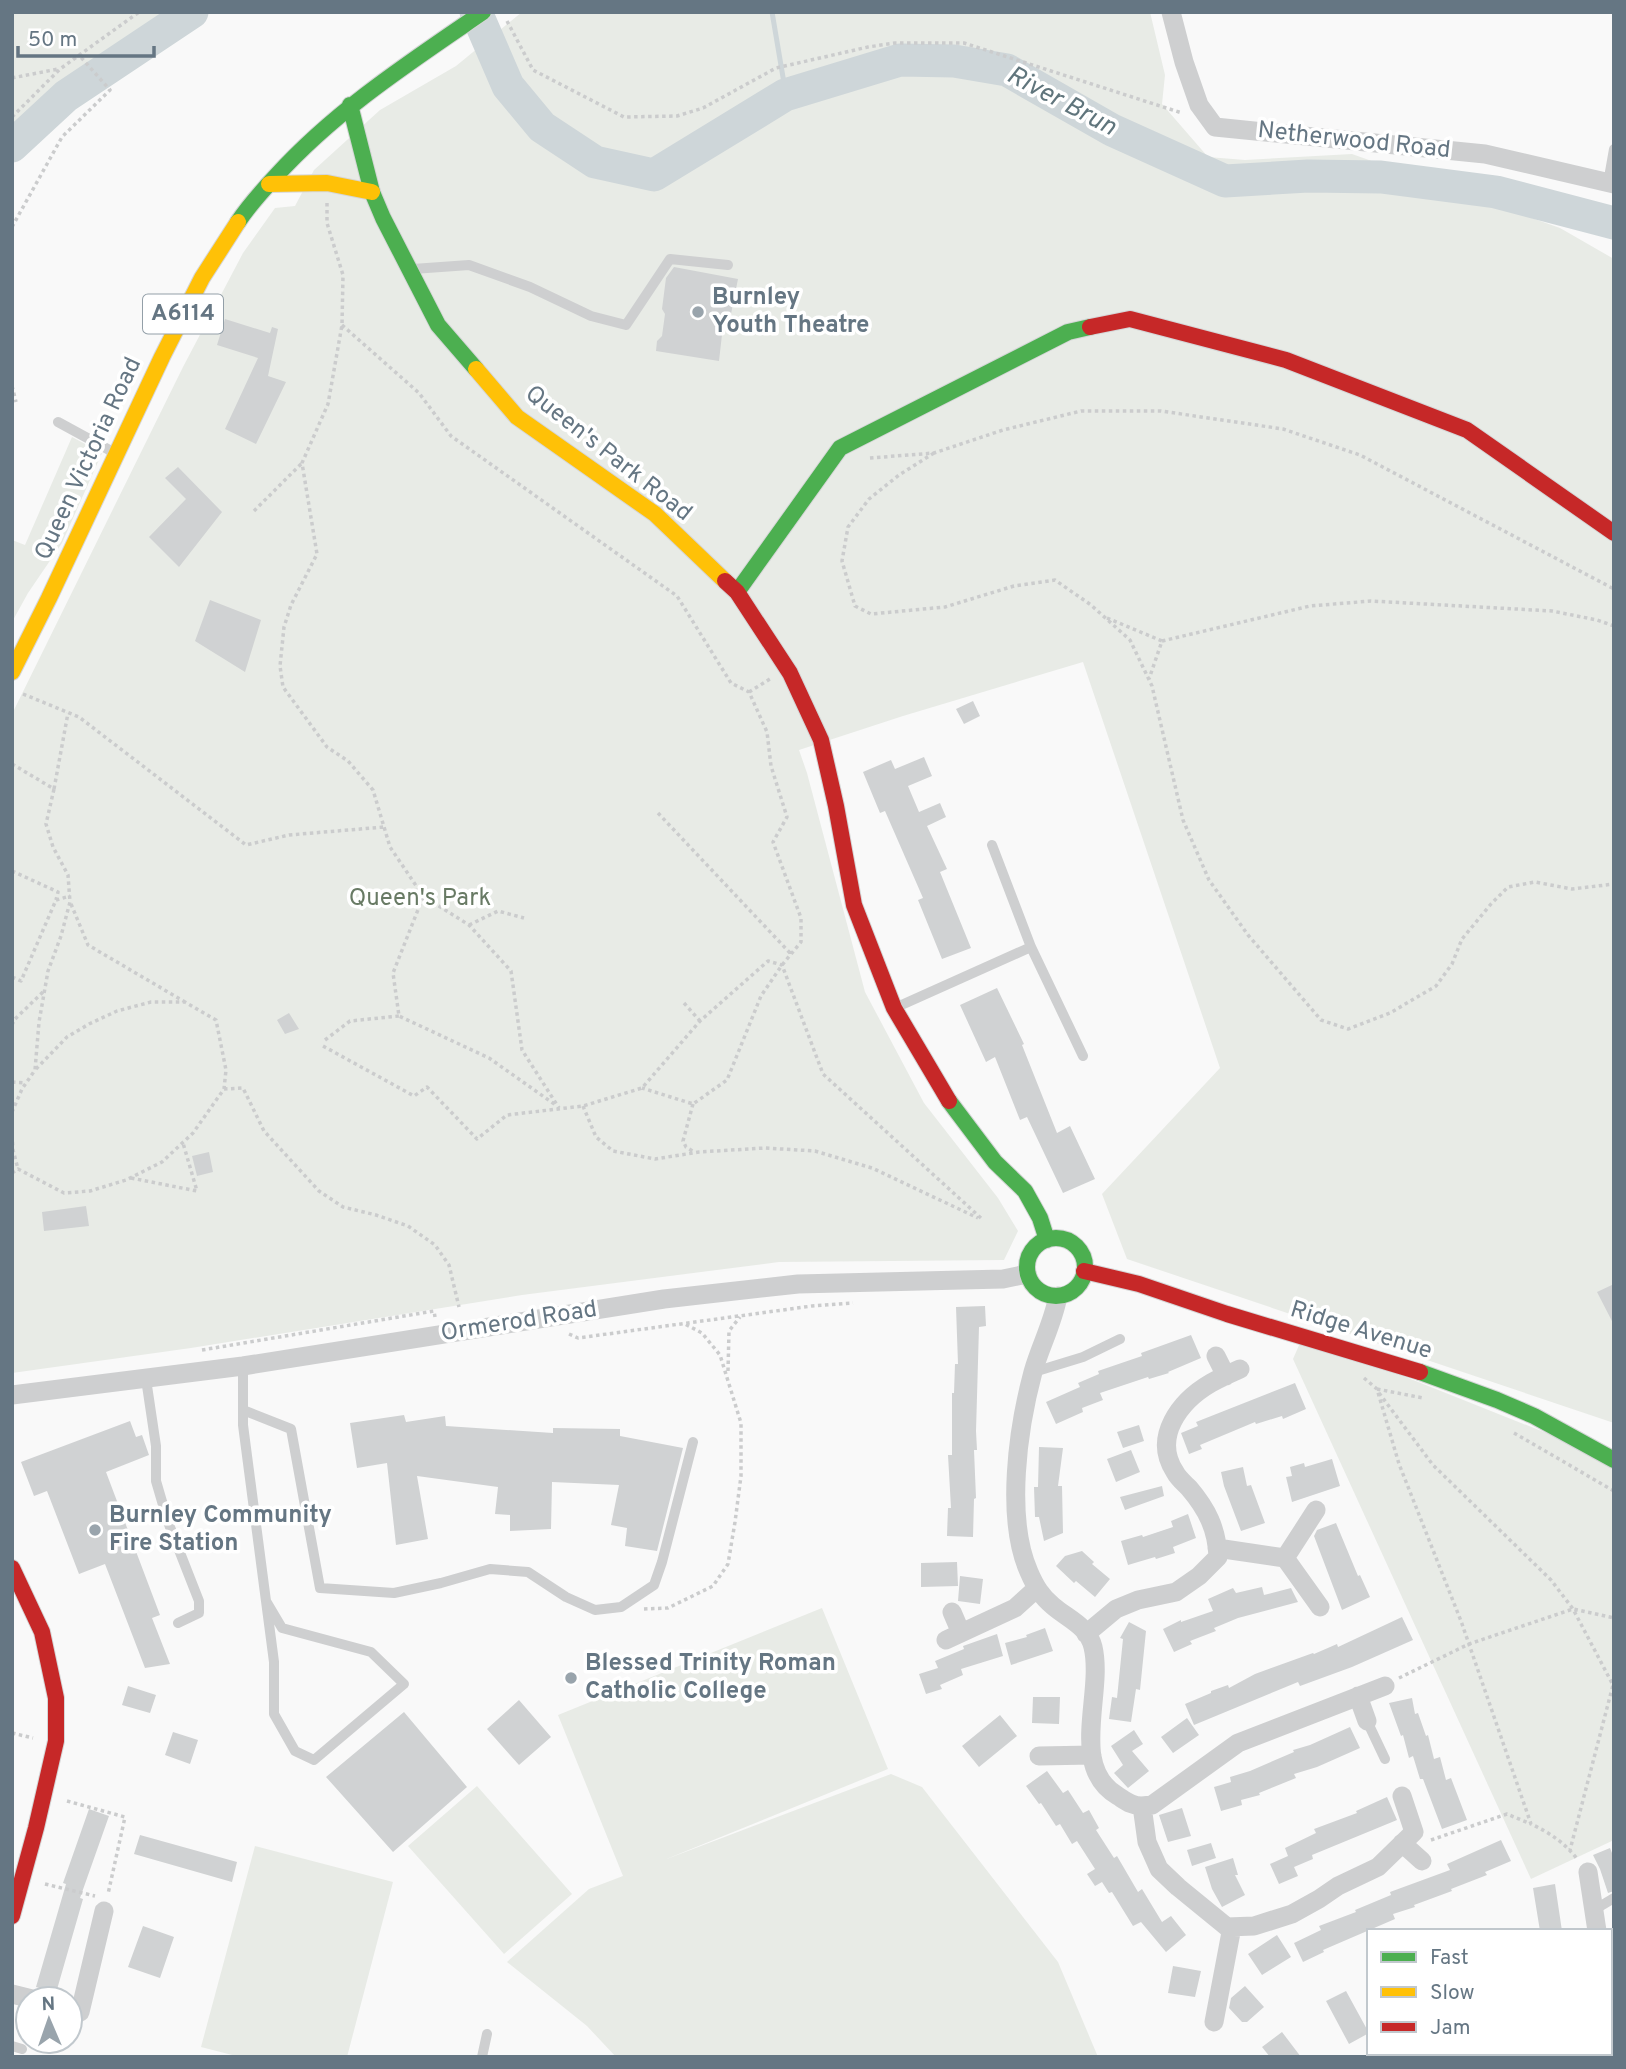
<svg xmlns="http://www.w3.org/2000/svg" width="1626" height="2069" font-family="Overpass,sans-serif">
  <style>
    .green { fill: #e8ebe6 }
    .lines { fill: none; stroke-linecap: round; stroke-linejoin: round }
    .stream { stroke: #ced6d9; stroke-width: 5 }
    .river { stroke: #ced6d9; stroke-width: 33 }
    .building { fill: #d0d2d3 }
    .fast-casing { stroke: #d5d6d7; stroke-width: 18 }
    .slow-casing { stroke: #d5d6d7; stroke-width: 18 }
    .jam-casing { stroke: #d5d6d7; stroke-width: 18 }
    .path { stroke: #cbcccd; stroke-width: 3.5; stroke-dasharray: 3.5 3.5; stroke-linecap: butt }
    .lane { stroke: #cecfd0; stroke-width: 10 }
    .street { stroke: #cecfd0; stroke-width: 19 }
    .fast { stroke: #4caf50; stroke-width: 16 }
    .slow { stroke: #ffc107; stroke-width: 16 }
    .jam { stroke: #c62828; stroke-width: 16 }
    .poi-dot { fill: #99a4ac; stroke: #fff; stroke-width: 2.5 }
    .labels { text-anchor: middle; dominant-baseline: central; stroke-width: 7; stroke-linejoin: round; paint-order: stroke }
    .shield { fill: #fff; stroke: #939fa8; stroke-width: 2 }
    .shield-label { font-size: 23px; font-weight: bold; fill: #657683 }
    .street-label { font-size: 24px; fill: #657683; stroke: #fff }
    .poi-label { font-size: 24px; font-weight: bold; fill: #657683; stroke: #fff; text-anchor: start }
    .park-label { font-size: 24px; fill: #687a64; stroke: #fff }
    .water-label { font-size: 26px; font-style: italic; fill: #60757c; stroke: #fff }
  </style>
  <rect width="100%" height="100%" fill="#f9f9f9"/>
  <path class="green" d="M12 12H173L99 56 68 79 12 132Z
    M522 12H1150L1165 75 1162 104 1208 157 1245 160 1352 154 1560 228 1614 259V1423L1127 1259 1102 1194 1220 1068 1083 662 903 716 799 750 807 773 865 992 924 1103 998 1198 1018 1231 1004 1260 779 1262 522 1295 191 1348 12 1373V714L183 367 243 253 275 208 295 206 314 170 380 110 456 66Z
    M72 437 102 453 62 543 28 593 12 622V540L25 545Z
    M1303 1336 1614 1460V1840L1531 1879 1293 1359Z
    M822 1608 888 1769 664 1860 891 1774 922 1787 1058 1962 1098 2057H616L587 2026 507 1962 589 1889 623 1876 558 1715Z
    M477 1786 572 1894 504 1954 408 1846Z
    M255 1846 393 1882 347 2057H240L201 2047Z"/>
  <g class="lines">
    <path class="stream" d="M772 12 786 95"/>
    <path class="river" d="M476 12 508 86 542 127 595 162 654 175 785 95 900 60 954 61 1007 70 1112 130 1225 181 1308 176 1381 177 1496 192 1614 223
      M12 146 66 96 192 12"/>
  </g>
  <path class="building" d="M674 267 738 279 730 319 724 317 719 361 656 351 657 341 662 336 665 314 662 309 666 278Z
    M225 319 270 333 272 327 278 329 268 376 286 382 256 444 225 429 258 358 217 345Z
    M178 467 222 512 179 567 149 537 186 499 165 478Z
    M210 600 261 620 245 672 195 641Z
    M973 701 980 716 964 724 956 709Z
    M924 757 932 776 908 786 919 812 940 803 946 817 927 826 947 869 940 872 971 948 942 959 918 900 923 898 885 811 880 813 863 772 891 760 895 769Z
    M997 988 1024 1044 1022 1045 1057 1133 1070 1126 1095 1179 1063 1193 1027 1117 1020 1120 995 1057 986 1062 960 1005Z
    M289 1013 299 1029 285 1034 277 1020Z
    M209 1152 213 1172 197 1176 192 1156Z
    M86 1206 89 1226 44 1231 42 1212Z
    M1614 1284V1325L1597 1292Z
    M985 1306 986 1326 979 1327 976 1431 977 1450H974L976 1498 974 1499 973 1537 947 1536 948 1508H951L948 1455H952V1393H954L955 1364H958L956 1307Z
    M1191 1335 1201 1358 1168 1372 1169 1373 1149 1379 1148 1377 1100 1393 1103 1400 1082 1408 1083 1412 1056 1424 1046 1402 1080 1387 1078 1383 1099 1374 1098 1371 1142 1356 1141 1353Z
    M1295 1383 1306 1409 1283 1419 1282 1416 1256 1424 1255 1422 1200 1445 1202 1449 1189 1454 1181 1433 1198 1426 1196 1422Z
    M404 1415 406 1422 445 1416 446 1426 553 1433V1428L620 1429V1436L683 1448 657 1551 625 1546 627 1528 611 1525 619 1485 552 1482 551 1529 510 1531V1515L495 1514 498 1487 417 1476 428 1539 396 1545 387 1463 357 1468 350 1423Z
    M130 1421 136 1437 142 1435 149 1455 106 1472 160 1615 152 1618 170 1664 145 1668 105 1564 79 1574 47 1491 34 1496 21 1462Z
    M1139 1425 1144 1441 1123 1448 1117 1432Z
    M1039 1447 1063 1448 1058 1486H1062L1063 1533 1044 1541 1039 1517H1035L1034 1487H1038Z
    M1131 1450 1140 1472 1116 1482 1107 1459Z
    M1332 1459 1340 1486 1292 1502 1286 1477 1292 1476 1290 1467 1304 1463 1305 1467Z
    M1243 1467 1247 1486 1251 1485 1265 1523 1241 1531 1224 1486 1221 1472Z
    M1162 1486 1164 1496 1125 1510 1120 1497Z
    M1188 1514 1196 1538 1173 1547 1175 1553 1156 1559 1155 1557 1128 1565 1121 1541 1142 1535 1143 1537 1173 1527 1171 1521Z
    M1336 1523 1358 1576 1360 1575 1370 1597 1342 1610 1314 1536 1317 1530Z
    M1082 1551 1094 1562 1092 1564 1110 1579 1095 1597 1076 1581 1074 1583 1056 1566 1065 1556Z
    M957 1562 958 1586 921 1587V1563Z
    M960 1576 983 1579 980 1604 958 1601Z
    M1262 1587 1264 1595 1291 1588 1298 1602 1238 1618 1214 1628 1216 1631 1190 1641 1192 1644 1174 1652 1163 1629 1181 1620V1622L1213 1611 1208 1599 1233 1588 1236 1593Z
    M1402 1617 1413 1640 1352 1667 1300 1686 1298 1682 1194 1725 1185 1704 1211 1693V1691L1228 1685 1229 1688 1255 1674 1313 1653 1314 1654 1337 1644 1338 1647Z
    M1129 1622 1146 1631 1140 1690 1136 1689 1131 1722 1109 1719 1112 1697 1117 1698 1123 1639 1120 1638Z
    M1045 1628 1053 1651 1011 1665 1005 1643 1027 1637 1026 1635Z
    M997 1634 1003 1656 961 1669 963 1675 940 1685 942 1689 926 1694 919 1674 938 1668 935 1661 964 1649 963 1646Z
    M128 1686 156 1695 150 1713 122 1705Z
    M1033 1697H1060L1059 1724 1032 1723Z
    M1412 1698 1415 1714 1418 1713 1426 1736 1428 1735 1434 1759 1440 1757 1446 1780 1451 1778 1467 1820 1442 1829 1423 1779H1420L1413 1756 1409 1758 1403 1735 1401 1736 1389 1703Z
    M519 1700 551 1737 519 1765 487 1729Z
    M404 1712 467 1787 393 1852 326 1777Z
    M1000 1715 1017 1736 979 1767 962 1746Z
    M1187 1718 1199 1735 1173 1753 1161 1737Z
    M1350 1727 1360 1748 1317 1767 1294 1774 1296 1778 1259 1793 1260 1795 1241 1800 1242 1805 1221 1811 1214 1787 1231 1782 1230 1777 1250 1771 1294 1752 1293 1750 1310 1745Z
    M1134 1730 1143 1744 1132 1751 1149 1771 1128 1788 1114 1773 1123 1765 1111 1746Z
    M173 1732 198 1740 190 1764 165 1755Z
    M1047 1771 1063 1793 1068 1790 1083 1813 1089 1810 1099 1828 1096 1830 1114 1858 1117 1856 1138 1892 1142 1889 1162 1922 1171 1916 1186 1935 1166 1952 1141 1922 1133 1926 1112 1892 1109 1893 1102 1882 1095 1886 1087 1874 1095 1869 1077 1841 1072 1844 1060 1824 1056 1826 1041 1803 1039 1804 1026 1786Z
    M1387 1797 1397 1820 1312 1855 1313 1859 1294 1867 1298 1876 1279 1884 1270 1864 1288 1856 1285 1848 1316 1833 1314 1829 1357 1813 1356 1811Z
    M1182 1808 1191 1836 1168 1842 1159 1815Z
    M89 1809 109 1816 80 1898 83 1899 56 1993 36 1987 66 1884 63 1883Z
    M140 1835 237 1862 232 1882 134 1854Z
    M1501 1840 1511 1861 1485 1872 1487 1875 1451 1889 1452 1891 1414 1905 1415 1907 1393 1914 1395 1919 1323 1950 1324 1952 1303 1962 1294 1943 1321 1930 1319 1926 1356 1912 1355 1910 1391 1895 1390 1892 1450 1870 1447 1864Z
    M1211 1843 1216 1858 1192 1866 1187 1850Z
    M1610 1848 1614 1858V1891L1608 1893 1600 1869 1593 1855Z
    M1233 1858 1238 1875H1235L1245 1895 1222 1907 1212 1889 1205 1867Z
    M1555 1884 1562 1931H1540L1533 1888Z
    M143 1926 174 1937 160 1978 128 1967Z
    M1277 1935 1291 1957 1262 1975 1248 1954Z
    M1173 1966 1201 1971 1195 1997 1168 1993Z
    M1245 1986 1264 2007 1247 2022H1242L1229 2008 1231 1998Z
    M1346 1991 1369 2033 1349 2044 1326 2001Z
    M1282 2032 1301 2057H1270L1262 2047Z"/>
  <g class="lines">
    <defs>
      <path id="fast" d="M350 105 372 192 383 218 438 325 476 369
        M238 222C249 205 262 191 276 176 336 110 410 62 483 12
        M737 592 840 448 1068 332 1090 327
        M949 1101 995 1162 1025 1191 1040 1218 1047 1240
        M1027 1267a29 29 0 1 1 58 0a29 29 0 1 1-58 0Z
        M1420 1372 1497 1400 1534 1416 1614 1460"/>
      <path id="slow" d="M269 184 327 183 372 192
        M476 369 517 417 655 514 725 581
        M12 672 49 598 162 357 202 278 238 222"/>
      <path id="jam" d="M1090 327 1130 319 1286 360 1467 430 1614 533
        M725 581 737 592 790 673 821 740 836 806 854 905 894 1008 949 1101
        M1084 1271 1139 1284 1227 1314 1420 1372
        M12 1568 42 1632 56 1698V1741L36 1828 12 1916"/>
    </defs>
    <use href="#fast" class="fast-casing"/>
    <use href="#slow" class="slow-casing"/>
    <use href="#jam" class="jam-casing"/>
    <path class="path" d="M507 21 533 70 624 117 677 116 703 108 776 68 868 47 895 43H964L1182 113
      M12 78 58 69
      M12 117 60 69 139 12
      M327 203V223L343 275 342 325 328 404 302 463 317 554 291 605 284 627 280 666 283 687 327 747 348 761 373 790 390 847 423 896 469 925 511 971 522 1050 559 1108
      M12 227 62 137 110 90 78 54
      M342 325 419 393 451 436 677 596 731 683 749 692 767 732 771 766 787 817 773 842 801 918V942L782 965 761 996 727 1080 693 1104 642 1088
      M12 386 16 402
      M934 453 899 475 869 499 848 527 842 561 855 606 871 614 945 607 1014 586 1055 580 1091 605 1130 640 1152 686 1183 820 1209 880 1248 935 1321 1020 1348 1029 1390 1013 1436 986 1452 964 1462 939 1491 904 1508 887 1535 882 1572 889 1614 884
      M870 458 934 453 1003 430 1081 411H1161L1283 429 1360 455 1614 589
      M254 511 302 463
      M1107 618 1162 641 1149 679
      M1162 641 1310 606 1371 601 1552 611 1597 620 1614 626
      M749 692 770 679
      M23 694 79 717 246 845 289 835 384 827
      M12 764 54 789 46 824 53 847 68 875 70 902 61 936 48 971 39 1022 35 1070 22 1089 12 1112
      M54 789 68 713
      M658 813 791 954
      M12 871 58 892 56 900
      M423 897 393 973 399 1016 489 1058 557 1106
      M71 904 88 945 185 1002
      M469 925 498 911 524 918
      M12 977 21 981 56 900 70 896
      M684 1003 700 1021
      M12 1025 14 1020 44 991
      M325 1040 350 1021 399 1016
      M323 1046 414 1096 427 1087 477 1139 507 1115 583 1106 642 1088 700 1021 768 961 782 965 823 1074 982 1219
      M12 1082 26 1083
      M224 1089 243 1088 264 1131 319 1191 343 1207 376 1215 408 1226 435 1245 449 1265 459 1307
      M693 1104 683 1141 686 1147 694 1152
      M583 1106 596 1137 613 1151 655 1159 699 1152 765 1148 815 1151 872 1168 978 1218
      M12 1135 13 1150 18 1169
      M12 1173 18 1169 64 1193 90 1191 126 1180 162 1162 193 1133 224 1089 226 1070 216 1020 185 1002H151L117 1011 89 1024 67 1037 35 1070
      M131 1178 197 1191 183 1143
      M569 1334 578 1338 812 1306 853 1303
      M202 1350 434 1311 435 1317
      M728 1371 729 1331 740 1317
      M1364 1378 1377 1389 1399 1464 1461 1621 1531 1824C1550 1833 1565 1843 1578 1860
      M1377 1389 1423 1398
      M1379 1393 1433 1465 1551 1580 1573 1609 1613 1685 1570 1850
      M1514 1433 1614 1491
      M644 1609 668 1608 713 1586 728 1564 735 1522 741 1476V1423L720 1355 702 1333 683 1323
      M1399 1678 1469 1644 1573 1609 1614 1618
      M12 1733 33 1738
      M67 1801 125 1817 108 1894
      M1431 1840 1507 1814 1531 1824
      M45 1884 95 1896
      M1567 2053 1569 2057"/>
    <path class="lane" d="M1608 183 1614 149
      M413 269 469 265 530 287 591 316 626 325 670 259 728 265
      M58 422 113 452
      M992 845 1031 947 1083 1056
      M897 1007 1031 947
      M243 1366V1425L266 1601 282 1628 371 1652 404 1684 314 1760 295 1751 274 1714V1662L266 1601
      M1034 1372 1083 1357 1120 1339
      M146 1379 156 1446V1481L168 1522 199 1601V1613L178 1623
      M243 1410 291 1429 320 1588 394 1593 441 1583 490 1569 528 1572 566 1597 595 1610 621 1607 654 1585 662 1562 693 1442
      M1367 1721 1385 1759
      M1594 1910 1614 1898
      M12 2046 22 2049
      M482 2057 487 2034"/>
    <path class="street" d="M1171 12 1184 62 1199 105 1215 127 1485 154 1614 184
      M1058 1296C1053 1323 1040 1347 1033 1372 1018 1428 1005 1518 1029 1572 1035 1586 1041 1596 1053 1606 1068 1619 1088 1626 1093 1647 1104 1694 1068 1767 1118 1796 1126 1801 1132 1806 1142 1806L1147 1842 1159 1869 1178 1887 1227 1927 1254 1926 1292 1914 1319 1899 1338 1886 1378 1867 1414 1832 1402 1796
      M1216 1356 1226 1376
      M12 1395 243 1366 664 1299 798 1284 1003 1279 1027 1274
      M1217 1548 1285 1558 1320 1607
      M1285 1558 1316 1510
      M952 1612 961 1633
      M1086 1634 1116 1609 1138 1600 1176 1592 1199 1576 1218 1557C1217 1529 1207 1509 1189 1488 1184 1483 1178 1478 1175 1472 1152 1437 1180 1401 1211 1383 1220 1378 1231 1373 1240 1369
      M946 1640 1015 1608 1036 1589
      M1358 1696 1367 1721
      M1039 1756 1092 1755
      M1142 1806 1152 1805 1238 1743 1385 1686
      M1402 1843 1422 1861
      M1588 1872 1597 1931
      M12 1994 32 1999
      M1610 1997 1614 1996
      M70 2010 80 2012 104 1911
      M1214 2022 1232 1927
      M1465 2053 1467 2057
      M1399 2057 1406 2053"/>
    <use href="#fast" class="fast"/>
    <use href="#slow" class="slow"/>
    <use href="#jam" class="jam"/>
  </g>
  <g class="poi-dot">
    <circle cx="698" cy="312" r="7"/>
    <circle cx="95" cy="1530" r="7"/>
    <circle cx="571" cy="1678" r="7"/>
  </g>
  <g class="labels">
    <rect class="shield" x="143" y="294.5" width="80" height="39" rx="5"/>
    <g class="shield-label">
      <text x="183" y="314">A6114</text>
    </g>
    <g class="street-label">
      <text transform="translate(1354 141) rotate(6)">Netherwood Road</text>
      <text transform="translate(608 454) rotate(38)">Queen's Park Road</text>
      <text transform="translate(89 459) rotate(-65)">Queen Victoria Road</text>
      <text transform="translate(519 1322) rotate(-9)">Ormerod Road</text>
      <text transform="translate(1361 1331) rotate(17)">Ridge Avenue</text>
    </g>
    <g class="poi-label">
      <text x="712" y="298">Burnley<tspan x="712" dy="28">Youth Theatre</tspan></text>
      <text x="109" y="1516">Burnley Community<tspan x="109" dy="28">Fire Station</tspan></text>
      <text x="585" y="1664">Blessed Trinity Roman<tspan x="585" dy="28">Catholic College</tspan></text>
    </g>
    <g class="park-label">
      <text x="420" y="899">Queen's Park</text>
    </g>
    <g class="water-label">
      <text transform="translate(1061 102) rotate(28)">River Brun</text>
    </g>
  </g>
  <rect width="1626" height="2069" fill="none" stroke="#657683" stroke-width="28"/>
  <rect x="1367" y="1929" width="245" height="126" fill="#ffffff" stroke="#c1c8cd" stroke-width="2"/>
  <rect x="1381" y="1952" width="35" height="10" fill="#4caf50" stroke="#c1c8cd" stroke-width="2"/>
  <text x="1430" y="1964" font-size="21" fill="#657683">Fast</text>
  <rect x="1381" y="1987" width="35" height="10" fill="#ffc107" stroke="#c1c8cd" stroke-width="2"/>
  <text x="1430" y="1999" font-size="21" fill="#657683">Slow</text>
  <rect x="1381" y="2022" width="35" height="10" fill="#c62828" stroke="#c1c8cd" stroke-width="2"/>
  <text x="1430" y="2034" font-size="21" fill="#657683">Jam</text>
  <g transform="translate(49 2020) rotate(358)"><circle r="33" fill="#ffffff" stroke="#c1c8cd" stroke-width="2"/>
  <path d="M0-5L12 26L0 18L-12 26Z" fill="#99a4ac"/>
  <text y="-10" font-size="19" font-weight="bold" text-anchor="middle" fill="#657683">N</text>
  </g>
  <path d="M18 46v10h136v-10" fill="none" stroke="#657683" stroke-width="3.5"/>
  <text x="28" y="46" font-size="21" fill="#657683" stroke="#ffffff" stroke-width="5" paint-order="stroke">50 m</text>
</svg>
